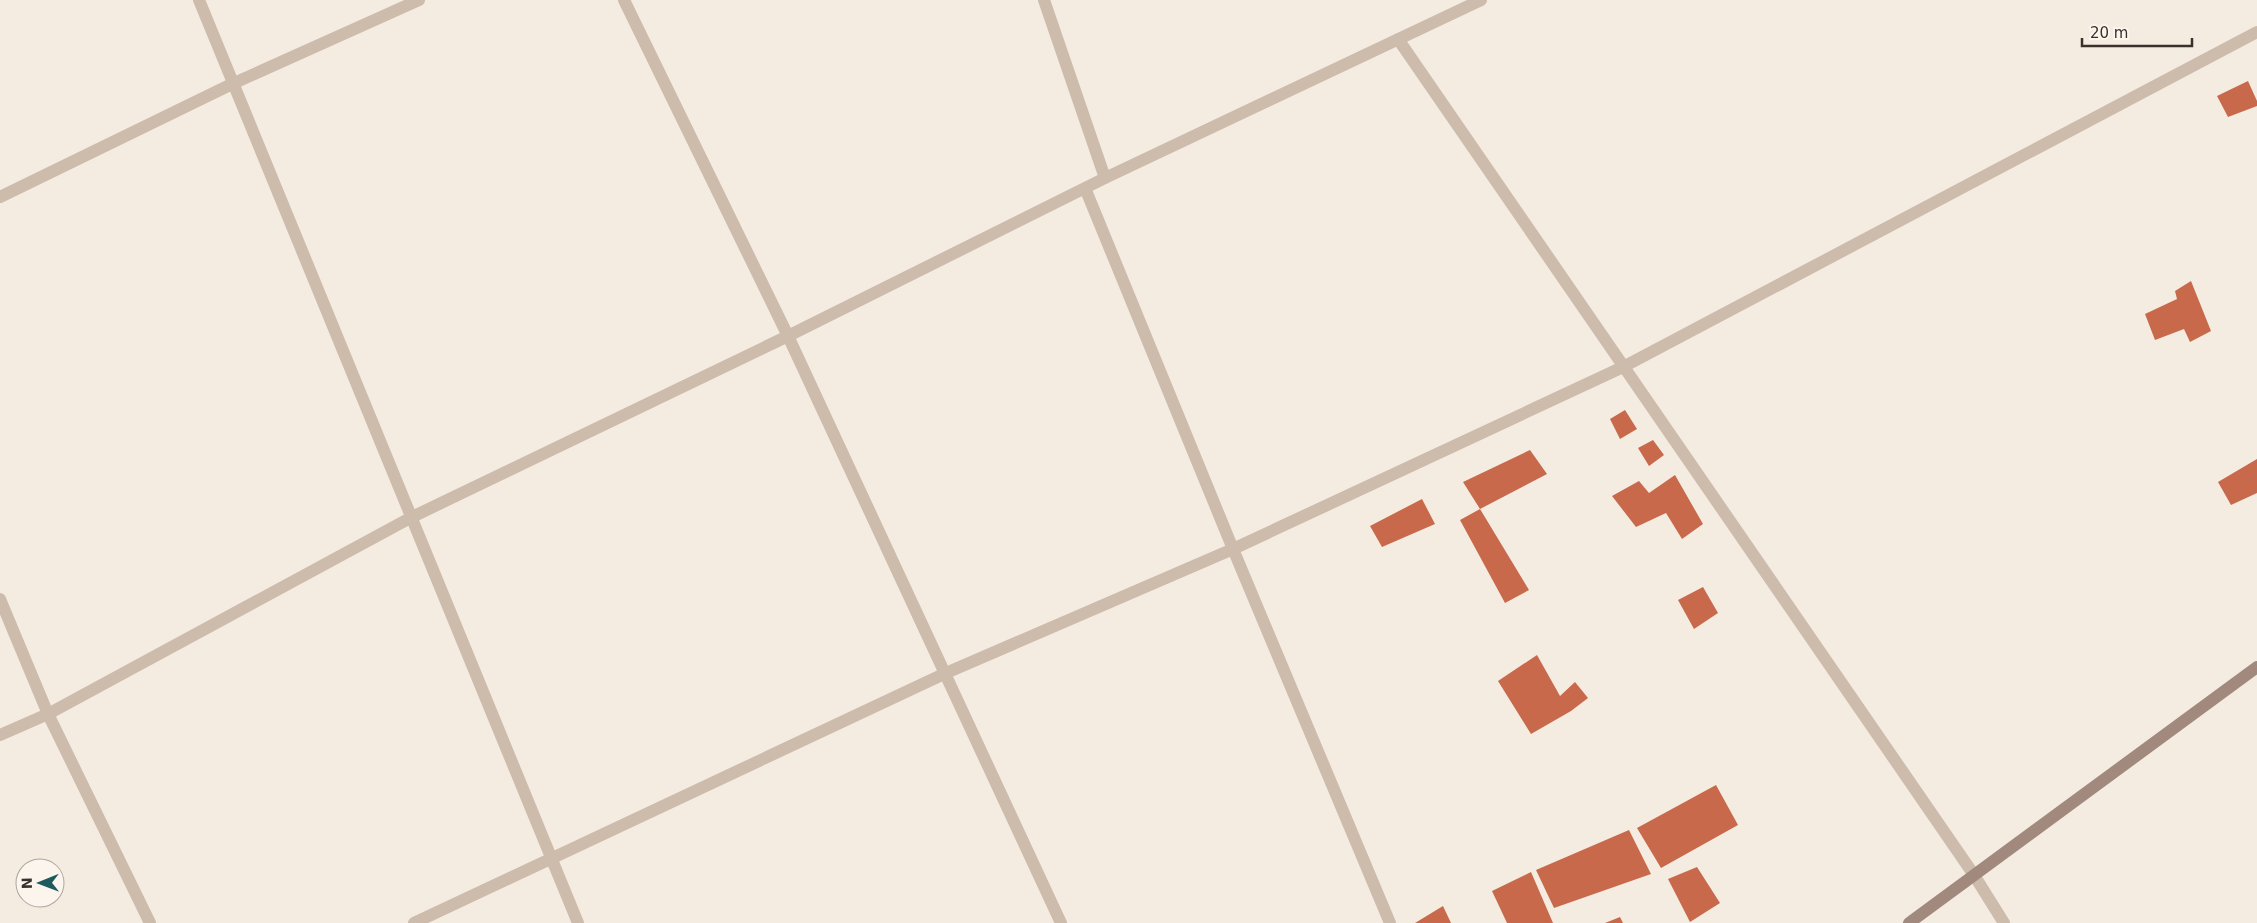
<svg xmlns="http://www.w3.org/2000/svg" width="2257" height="923" font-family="'DejaVu Sans',sans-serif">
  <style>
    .building { fill: #c8694b }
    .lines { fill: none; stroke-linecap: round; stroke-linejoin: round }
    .minor { stroke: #cdbbac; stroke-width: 12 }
    .tertiary { stroke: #cdbbac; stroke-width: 12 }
    .secondary { stroke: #a18a7d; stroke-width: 12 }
  </style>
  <rect width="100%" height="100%" fill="#f4ebe1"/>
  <path class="building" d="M2248 81 2257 101V106L2228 117 2217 96Z
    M2191 281 2211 331 2190 342 2184 329 2155 340 2145 314 2177 299 2175 291Z
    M1625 410 1637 429 1620 439 1610 419Z
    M1653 440 1664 455 1649 466 1638 448Z
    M1530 450 1547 474 1480 509 1529 590 1505 603 1460 520 1480 509 1463 482Z
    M2257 459V493L2231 505 2218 482Z
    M1675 475 1703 524 1682 539 1666 513 1636 527 1612 496 1639 481 1649 493Z
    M1422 499 1435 524 1382 547 1370 526Z
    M1703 587 1718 613 1694 629 1678 600Z
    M1537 655 1560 696 1575 682 1588 698 1571 711 1531 734 1498 681Z
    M1716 785 1738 825 1661 868 1637 828Z
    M1629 830 1651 874 1554 908 1536 870Z
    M1697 867 1720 903 1690 922 1668 879Z
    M1531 872 1553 923H1507L1492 891Z
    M1443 906 1451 923H1415Z
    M1620 917 1623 923H1605Z"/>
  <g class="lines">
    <path class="minor" d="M199 0 578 923
      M624 0 788 336 1061 923
      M1044 0 1105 178
      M1398 39 1974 875 2004 923
      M1085 188 1233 549 1390 923
      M0 197 232 84 419 0
      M0 735 48 714 412 517 788 336 1105 178 1481 0
      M414 923 946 673 1233 549 1623 367 2257 32"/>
    <path class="tertiary" d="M0 599 48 714 150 923"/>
    <path class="secondary" d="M1909 923 2257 667"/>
  </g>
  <g transform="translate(40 883) rotate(269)"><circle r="24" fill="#fbf5ee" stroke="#aea6a0"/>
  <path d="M0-4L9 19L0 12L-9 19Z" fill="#1f5a5e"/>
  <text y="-8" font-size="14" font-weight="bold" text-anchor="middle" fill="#3b302b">N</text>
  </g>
  <path d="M2082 38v8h110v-8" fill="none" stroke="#3b302b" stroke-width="2.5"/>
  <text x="2090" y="38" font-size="15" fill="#3b302b" stroke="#fbf5ee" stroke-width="4" paint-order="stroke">20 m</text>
</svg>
